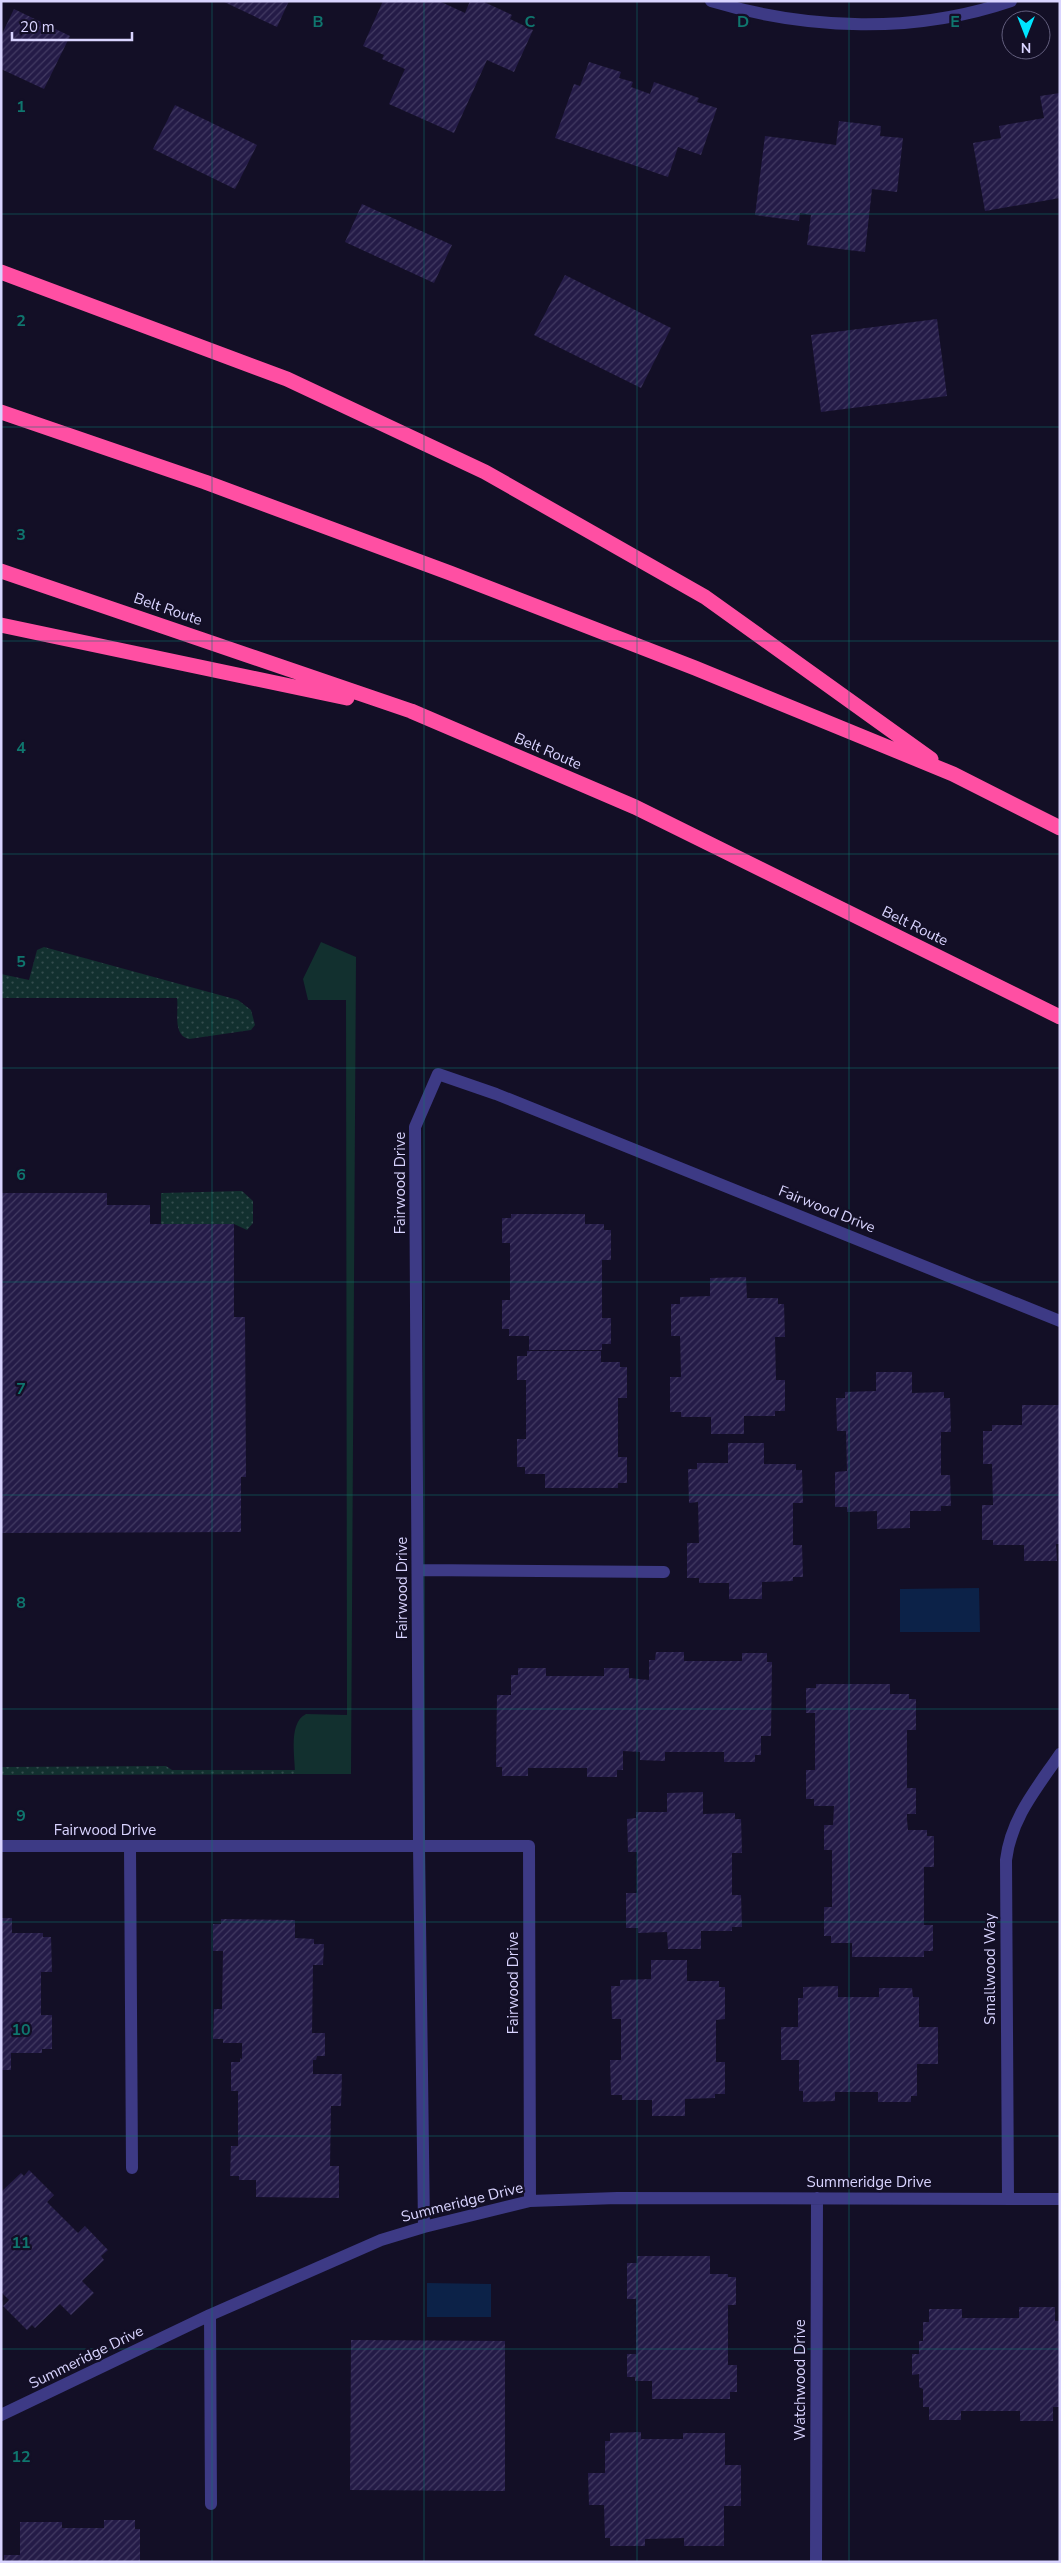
<svg xmlns="http://www.w3.org/2000/svg" width="1061" height="2563" font-family="'Nunito Sans',sans-serif">
  <style>
    .grass { fill: #12302f }
    .garden { fill: url(#garden-dots) }
    .water { fill: #0c2248 }
    .building { fill: url(#building-hatch) }
    .lines { fill: none; stroke-linecap: round; stroke-linejoin: round }
    .minor { stroke: #3d3a85; stroke-width: 12 }
    .highway { stroke: #ff4fa3; stroke-width: 15 }
    .grid { fill: none; stroke: #0f766e; stroke-width: 1; stroke-opacity: 0.55 }
    .labels { text-anchor: middle; dominant-baseline: central; stroke-width: 4.5; stroke-linejoin: round; paint-order: stroke }
    .street-label { font-size: 15px; fill: #d9d4ff; stroke: #130f26 }
    .grid-label { font-size: 16px; text-anchor: middle; font-weight: bold; fill: #0f766e; stroke: #130f26; stroke-width: 4.5; stroke-linejoin: round; paint-order: stroke }
  </style>
  <defs>
    <pattern id="garden-dots" width="8" height="8" patternUnits="userSpaceOnUse" patternTransform="scale(1.25)"><rect width="8" height="8" fill="#12302f"/><path d="M2 2h.1M6 6h.1" fill="none" stroke="#344d4e" stroke-width="1.8" stroke-linecap="round"/></pattern>
    <pattern id="building-hatch" width="6" height="6" patternUnits="userSpaceOnUse" patternTransform="scale(1.25)"><rect width="6" height="6" fill="#241b47"/><path d="M-1 1l2-2M0 6l6-6M5 7l2-2" fill="none" stroke="#433b63"/></pattern>
  </defs>
  <rect width="100%" height="100%" fill="#130f26"/>
  <path class="grass" d="M321 942 356 957 351 1774H295C295 1756 288 1723 306 1714L347 1715 346 1000H308L303 979Z"/>
  <path class="garden" d="M44 947 238 1000 251 1010 255 1025 251 1030 189 1039C172 1035 179 1011 177 998H1V974L29 980 37 950Z
    M242 1191 253 1201V1223L247 1230 234 1224H161V1193Z
    M166 1766 172 1770H295V1774L1 1775V1767Z"/>
  <path class="water" d="M979 1588 980 1632H900V1589Z
    M427 2283 491 2284V2317H427Z"/>
  <path class="building" d="M222 1H289L277 27Z
    M383 1H439L465 13 470 1H482L512 15 510 19 533 30 514 72 487 60 454 133 389 104 405 69 382 59 384 55 363 46Z
    M14 9 70 36 44 89 1 69V36Z
    M589 62 621 72 619 78 633 82 631 87 650 94 654 82 699 98 697 102 717 108 701 155 678 147 668 177 555 138 574 84 580 86Z
    M1060 93V198L985 211 973 143 1001 138 999 126 1044 118 1040 96Z
    M175 105 257 145 235 189 153 149Z
    M839 121 881 126 880 136 903 138 897 192 872 189 865 252 807 245 811 215 800 213 799 221 755 215 765 136 836 145Z
    M362 204 452 245 434 283 345 242Z
    M565 275 671 328 641 388 534 335Z
    M937 319 947 396 821 412 811 335Z
    M1 1193H107V1205H150V1224H234V1317H245L246 1477H241V1532L1 1533Z
    M511 1214H585V1224H604V1230H611V1260H602V1318H611V1344H602V1350H529V1336H509V1329H502V1300H510V1243H502V1218H511Z
    M746 1277 747 1298H778V1304H784L785 1337H775L776 1380H785V1411H775V1416H744V1434H711V1417H681V1412H670V1377H681L680 1336H671V1304H680V1297L710 1296V1278Z
    M527 1351H601V1362H620V1367H627V1398H618V1457H627V1483H618V1488H545V1474H525V1467H517V1439H526V1380H517V1356H527Z
    M876 1372H912V1393L944 1392V1398H950L951 1432H941V1475H950L951 1506H941V1511H910V1528L877 1529V1511L847 1512V1507H835V1472L847 1471 846 1431H837L836 1398H845V1392L876 1391Z
    M1022 1405H1059L1060 1544H1056L1057 1561H1024V1545H993V1540H982V1505H993L992 1464H983V1431H992V1425H1022Z
    M728 1443H764V1464H796V1470H802L803 1503H793V1545H802L803 1577H793V1581L762 1582V1599H729V1583H699V1578H687V1543H699L698 1502 689 1503 688 1469H697V1463H728Z
    M656 1652H684V1661H742V1653H767V1662H772L771 1736H761V1755H755V1762H724V1752H665V1761L640 1760V1752L623 1751V1770H617V1777H587V1768H528V1776H502V1767H496L497 1695H511V1675H518V1668H546V1676H604V1668H629V1678L649 1680V1660H655Z
    M816 1684H890V1694H909V1699H916V1730H907V1788H916V1814H907V1820L908 1830H927V1836H934V1867H924V1925H933V1951H924V1957H852V1943H831V1936H824V1907H832V1850H824V1825H833L834 1806H814V1799H806V1770H815V1713H806V1688H816Z
    M703 1792V1814L735 1813V1819H741L742 1853H732V1895H741L742 1927H732V1931H701V1949H668L667 1932 638 1933V1928H626V1893H637V1852H628L627 1819 636 1818V1812H667V1793Z
    M1 1918H12V1933H43V1937H51L52 1972H41V2015H52V2049H42V2053H11V2070H1Z
    M221 1919 295 1920V1938L314 1939V1944H324L323 1965H313L312 2033H325V2056H317L316 2060H313V2074H342L341 2106H331L330 2166H339V2198L256 2197V2180H239V2176H230L231 2146H238V2091H231V2062H240V2058L242 2059V2043H223V2039H213L214 2009H222L223 1951H213V1924H221Z
    M651 1960H687V1981H719V1987H725V2019L716 2020V2062H725V2094H715V2098L685 2099V2116H652V2100H622V2095H611L610 2060H621V2019H612L611 1986H620V1980L651 1979Z
    M838 1986V1997H879V1988H912L913 1997H919V2027H938V2064H917V2096H911V2102H878V2092H835V2101L803 2102V2091H799V2060H781V2027H798V1998H803V1987Z
    M29 2170 54 2195 47 2202 78 2233 85 2226 108 2250 101 2256 104 2260 82 2281 94 2293 71 2315 60 2304 35 2328 32 2325 27 2330 3 2306 9 2300 1 2292V2192L21 2173 24 2176Z
    M637 2256H710V2274H728V2277H736V2305H728V2365H737V2392H730V2399H652V2381H635V2377H627V2354H636V2299H627V2263H637Z
    M1019 2307H1055V2321H1060V2407H1053V2421H1020V2411H961V2420H929V2407H923V2389L919 2387V2374L912 2375V2354H919V2341H923V2322H929V2309H962V2318H1019Z
    M351 2340 505 2341V2491L350 2490Z
    M641 2432V2439H683V2433H725V2465H741V2506H724V2546H684V2538L645 2539V2546H610V2538H605L604 2505H589L588 2473H605V2441H610V2433Z
    M104 2520H135V2529H140V2562H4V2555H20V2522H62V2528H104Z"/>
  <g class="lines">
    <path class="minor" d="M711 1C807 30 915 34 1011 1
      M419 1570 664 1572
      M1 1846H529L530 2201
      M130 1847 132 2168
      M1008 2199 1006 1860C1011 1818 1037 1788 1060 1754
      M424 2227 419 1846 415 1127 438 1074 496 1094 1060 1321
      M210 2315 211 2504
      M1 2415 210 2315 381 2240 424 2227 530 2201 617 2198 1060 2199
      M816 2562 817 2198"/>
    <path class="highway" d="M1 272 287 379 485 472 705 597 931 759
      M1 412 205 482 450 573 695 668 953 774 1060 828
      M1 571 411 711 635 807 1060 1017
      M1 625 347 698"/>
  </g>
  <path class="grid" d="M212 1V2562M424 1V2562M637 1V2562M849 1V2562M1 214H1060M1 427H1060M1 641H1060M1 854H1060M1 1068H1060M1 1282H1060M1 1495H1060M1 1709H1060M1 1922H1060M1 2136H1060M1 2349H1060"/>
  <g class="labels">
    <g class="street-label">
      <text transform="translate(168 609) rotate(19)">Belt Route</text>
      <text transform="translate(548 751) rotate(23)">Belt Route</text>
      <text transform="translate(915 926) rotate(26)">Belt Route</text>
      <text transform="translate(400 1183) rotate(-90)">Fairwood Drive</text>
      <text transform="translate(827 1209) rotate(22)">Fairwood Drive</text>
      <text transform="translate(402 1588) rotate(-90)">Fairwood Drive</text>
      <text x="105" y="1830">Fairwood Drive</text>
      <text transform="translate(990 1969) rotate(-90)">Smallwood Way</text>
      <text transform="translate(513 1983) rotate(-90)">Fairwood Drive</text>
      <text x="869" y="2182">Summeridge Drive</text>
      <text transform="translate(462 2202) rotate(-14)">Summeridge Drive</text>
      <text transform="translate(86 2357) rotate(-26)">Summeridge Drive</text>
      <text transform="translate(800 2380) rotate(-90)">Watchwood Drive</text>
    </g>
  </g>
  <g class="grid-label">
    <text x="318" y="27">B</text>
    <text x="530" y="27">C</text>
    <text x="743" y="27">D</text>
    <text x="955" y="27">E</text>
    <text x="21" y="112">1</text>
    <text x="21" y="326">2</text>
    <text x="21" y="540">3</text>
    <text x="21" y="753">4</text>
    <text x="21" y="967">5</text>
    <text x="21" y="1180">6</text>
    <text x="21" y="1394">7</text>
    <text x="21" y="1608">8</text>
    <text x="21" y="1821">9</text>
    <text x="21" y="2035">10</text>
    <text x="21" y="2248">11</text>
    <text x="21" y="2462">12</text>
  </g>
  <rect width="1061" height="2563" fill="none" stroke="#d9d4ff" stroke-width="5"/>
  <g transform="translate(1026 35) rotate(180)"><circle r="24" fill="#130f26" stroke="#625e7d"/>
  <path d="M0-4L9 19L0 12L-9 19Z" fill="#00e5ff"/>
  <text y="-8" font-size="14" font-weight="bold" text-anchor="middle" fill="#d9d4ff">N</text>
  </g>
  <path d="M12 32v8h120v-8" fill="none" stroke="#d9d4ff" stroke-width="2.5"/>
  <text x="20" y="32" font-size="15" fill="#d9d4ff" stroke="#130f26" stroke-width="4" paint-order="stroke">20 m</text>
</svg>
